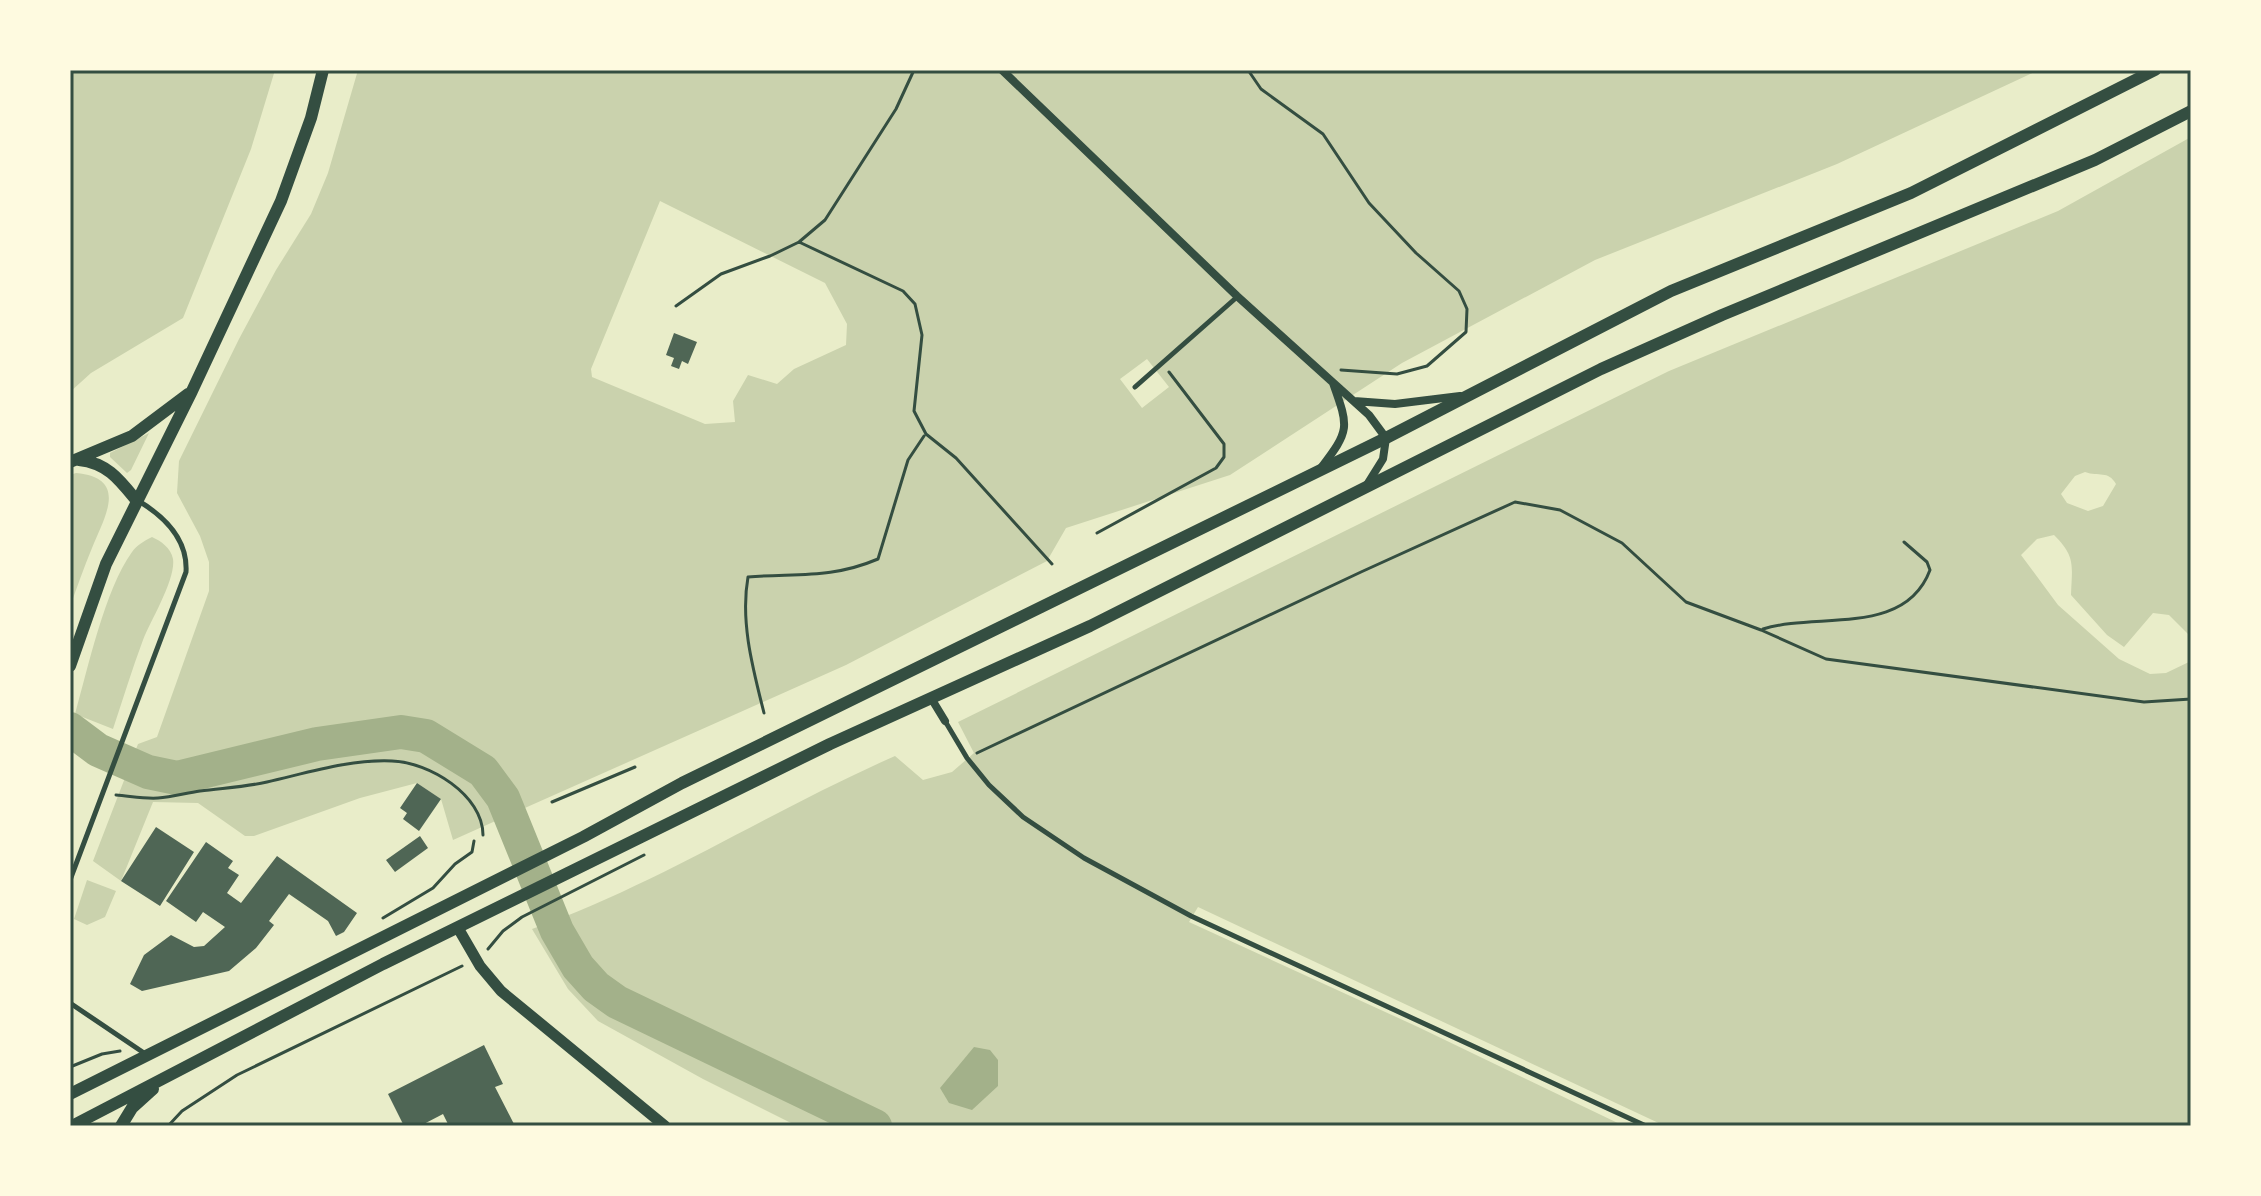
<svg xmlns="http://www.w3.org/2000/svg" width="2261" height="1196" font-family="Ubuntu,sans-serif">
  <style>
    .green { fill: #cad2ad; fill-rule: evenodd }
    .water { fill: #a3b18a }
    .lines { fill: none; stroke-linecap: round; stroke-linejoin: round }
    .river { stroke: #a3b18a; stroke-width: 34 }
    .building { fill: #4f6655 }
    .path { stroke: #344e41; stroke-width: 3 }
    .service { stroke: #344e41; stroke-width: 5 }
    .minor { stroke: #344e41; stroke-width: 8 }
    .tertiary { stroke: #344e41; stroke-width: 11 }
    .secondary { stroke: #344e41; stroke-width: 12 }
    .neatline { fill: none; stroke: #344e41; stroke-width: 3 }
  </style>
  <rect width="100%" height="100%" fill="#e9edc9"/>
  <path class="green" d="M70 70H275L251 149 183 318 91 373 70 392Z
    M358 70H2039L1837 164 1595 260 1402 363 1230 475 1066 528 1047 561 846 665 453 840 441 799 417 783 360 798 254 836H245L198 803 153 802 121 881 93 861 138 744 157 737 209 591V562L200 536 177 493 179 461 239 339 276 270 311 214 328 173ZM660 201 825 283 847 324 846 345 794 369 777 384 748 375 733 401 735 422 705 424 592 377 591 369ZM1147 359 1169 387 1142 408 1120 379Z
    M2191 137V637L2169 615 2153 613 2124 647 2107 635 2071 595C2072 565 2076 557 2054 535L2037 539 2021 555 2058 605 2119 659 2150 674 2166 673 2191 661V1126H1665L1198 907 1189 922 1418 1027 1624 1126H797L703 1079 598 1021 568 989 532 929C659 884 772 810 895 756L923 780 952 772 974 753 958 722 1669 371 2058 211ZM2085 472C2099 477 2108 470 2116 484L2103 506 2088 511 2067 503 2061 494 2075 476Z
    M149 433 131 470 127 473 110 457V453Z
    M76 473C129 478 105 516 92 548 84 567 77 587 70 607V475Z
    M152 537C161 541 171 548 173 559 176 579 151 620 143 640 132 669 123 699 113 729L75 714C88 668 105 589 132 552 137 545 144 541 152 537Z
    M87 880 116 891 105 917 87 925 74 919Z"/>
  <path class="water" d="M974 1047 990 1050 998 1060V1086L972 1110 949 1103 940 1088Z"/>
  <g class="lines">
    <path class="river" d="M70 729 98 750 148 772 177 778 317 744 401 732 426 736 483 771 503 798 557 931 578 967 596 987 617 1002 875 1126"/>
  </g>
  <path class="building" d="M674 333 697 342 688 364 682 361 679 369 671 366 674 358 666 355Z
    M417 783 441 799 419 831 403 819 407 813 400 808Z
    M156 827 194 852 160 906 121 881Z
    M420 836 428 848 395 872 386 860Z
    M206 842 233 861 228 868 239 875 227 893 241 903 277 856 357 913 344 932 336 936 328 921 289 894 269 921 274 925 256 948 229 971 142 991 130 984 144 955 171 935 194 947 204 946 225 927 203 912 196 922 166 901Z
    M484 1045 503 1084 495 1087 515 1126H449L443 1114 420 1126H404L388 1094Z"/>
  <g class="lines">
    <path class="path" d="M1248 70 1261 89 1323 134 1369 203 1416 253 1459 291 1467 309 1466 332 1427 366 1397 374 1341 370
      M799 242 903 291 915 304 922 335 914 411 926 434 956 458 1052 564
      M676 306 721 274 770 256 799 242 825 220 896 109 914 70
      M1097 533 1216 468 1224 457V444L1169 372
      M1763 629C1818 612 1905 637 1930 570L1927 562 1904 542
      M764 713C753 669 740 622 748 577 796 573 831 579 878 559L908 460 924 436
      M977 753 1361 572 1515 502 1560 510 1622 543 1686 602 1761 630 1826 659 2144 702 2191 699
      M116 795C130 796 144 799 158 798 172 797 186 793 200 791 222 788 245 787 267 782 307 773 351 759 392 761 429 762 483 795 483 835
      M552 802 635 767
      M383 918 433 888 455 864 472 852 474 841
      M488 949 503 931 522 917 644 855
      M70 1067 102 1054 120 1051
      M168 1126 182 1111 237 1075 462 966"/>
    <path class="service" d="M1135 387 1237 297
      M945 721 967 758 989 785 1023 817 1084 858 1191 916 1646 1126
      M70 880 186 572C188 539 164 516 137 500
      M70 1003 147 1055"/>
    <path class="minor" d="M1002 70 1237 296 1369 415 1386 438 1383 459 1368 483
      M1354 401 1395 404 1460 396
      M1321 468C1350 430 1349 428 1333 383
      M931 698 945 721"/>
    <path class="tertiary" d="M458 928 480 966 501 991 665 1126"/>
    <path class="secondary" d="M79 460C107 463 119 479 136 500
      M70 462 132 436 188 394
      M70 666 106 564 192 391 281 201 311 118 323 70
      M70 1094 583 837 682 783 1386 438 1671 291 1911 193 2155 70
      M72 1126 383 964 830 744 1090 626 1601 369 1722 315 2095 160 2191 111
      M121 1126 132 1108 153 1089"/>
  </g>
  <rect width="2261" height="1196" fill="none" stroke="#fefae0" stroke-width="144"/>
  <rect x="72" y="72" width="2117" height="1052" class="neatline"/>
</svg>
